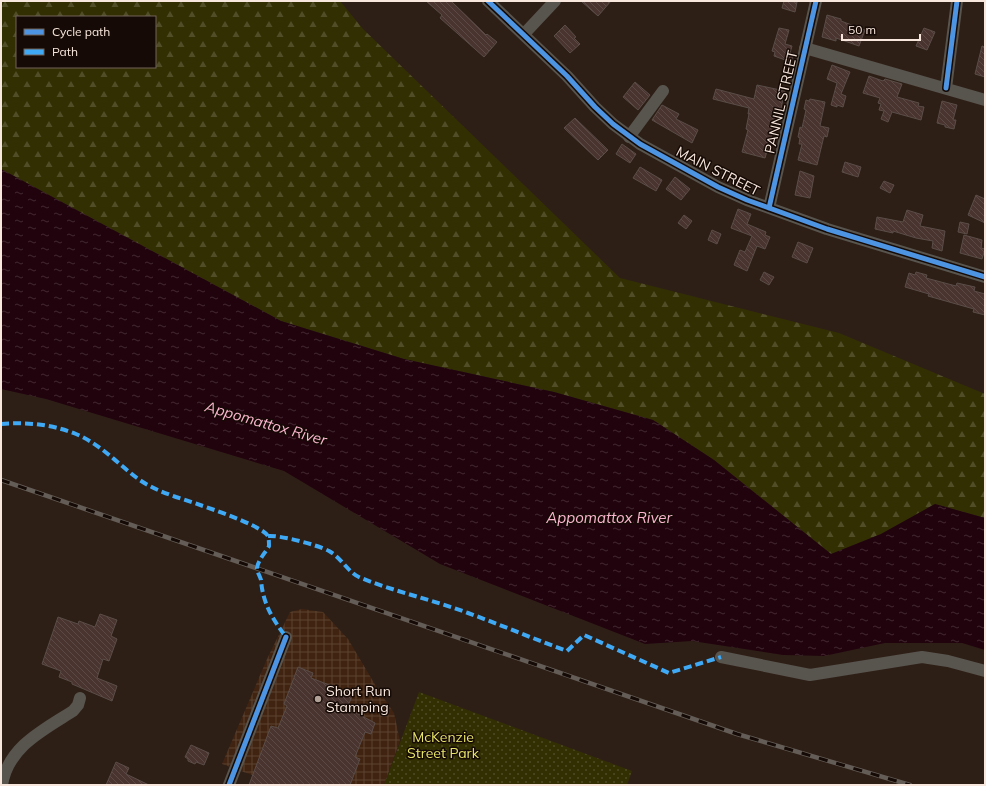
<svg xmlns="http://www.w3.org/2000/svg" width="986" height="786" font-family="Mulish,sans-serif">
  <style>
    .industrial { fill: url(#industrial-grid) }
    .grass { fill: url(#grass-dots) }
    .forest { fill: url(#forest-firs); fill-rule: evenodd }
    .water { fill: url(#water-ripples) }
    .building { fill: url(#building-back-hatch); stroke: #5a4d48 }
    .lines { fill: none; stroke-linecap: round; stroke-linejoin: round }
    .minor { stroke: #58544e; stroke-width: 12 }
    .rail-casing { stroke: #645d57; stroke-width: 4.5 }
    .rail { stroke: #150a05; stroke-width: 3; stroke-dasharray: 9; stroke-linecap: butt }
    .quiet { stroke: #3fa9f5; stroke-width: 4; stroke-dasharray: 8 4; stroke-linecap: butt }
    .cycleway-casing { stroke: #150a05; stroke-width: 8 }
    .cycleway { stroke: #4d94e3; stroke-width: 5 }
    .poi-dot { fill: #b1a197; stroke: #150a05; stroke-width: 1.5 }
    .labels { text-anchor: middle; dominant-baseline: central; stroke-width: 3; stroke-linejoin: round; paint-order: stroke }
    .street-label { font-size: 14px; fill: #f8e7dd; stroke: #150a05 }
    .poi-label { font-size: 14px; fill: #f8e7dd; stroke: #150a05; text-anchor: start }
    .park-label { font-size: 14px; fill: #e7e46a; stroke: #150a05 }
    .water-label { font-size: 15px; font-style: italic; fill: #fbb5ce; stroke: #150a05 }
  </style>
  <defs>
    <pattern id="industrial-grid" width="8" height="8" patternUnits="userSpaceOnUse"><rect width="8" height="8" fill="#402310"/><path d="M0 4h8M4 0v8" fill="none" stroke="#5c4332"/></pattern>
    <pattern id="grass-dots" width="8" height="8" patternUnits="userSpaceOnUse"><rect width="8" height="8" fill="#322f03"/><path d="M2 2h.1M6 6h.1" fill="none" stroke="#504d27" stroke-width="1.8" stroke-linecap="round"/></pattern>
    <pattern id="forest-firs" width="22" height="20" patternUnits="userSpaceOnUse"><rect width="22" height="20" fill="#322f03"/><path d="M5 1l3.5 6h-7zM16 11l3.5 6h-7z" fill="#504d27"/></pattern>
    <pattern id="water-ripples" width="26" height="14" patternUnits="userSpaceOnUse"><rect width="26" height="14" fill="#21030e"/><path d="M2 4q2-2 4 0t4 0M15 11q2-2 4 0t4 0" fill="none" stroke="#422831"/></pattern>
    <pattern id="building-back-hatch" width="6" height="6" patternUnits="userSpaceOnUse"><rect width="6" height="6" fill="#4a3430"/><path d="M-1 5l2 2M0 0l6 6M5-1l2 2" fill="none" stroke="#5c4844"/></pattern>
  </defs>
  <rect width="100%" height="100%" fill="#2d1f16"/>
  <path class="industrial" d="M302 609 323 612 348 639 377 688 394 713 400 741 384 785H279L222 764 267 659 290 612Z"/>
  <path class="grass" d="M419 692 632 771 627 785H384Z"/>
  <path class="forest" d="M1 1H340L363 29 620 278 839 333 985 394V518L935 504 881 534 831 554 714 460 653 420 554 392 404 359 281 321 1 169ZM17 17H155V67H17Z"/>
  <path class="water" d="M1 169 281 321 404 359 554 392 653 420 714 460 831 554 881 534 935 504 985 518V650L962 643H885L824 656 783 655 692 641 645 644 440 564 284 471 46 399 1 389Z"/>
  <path class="building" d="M426 1H451L486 35 487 34 497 42 484 57 440 18 442 15Z
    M581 1H611L598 16Z
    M784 1 797 2 795 12 782 8Z
    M827 15 841 19V21L865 30 859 46 836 38V41L822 37Z
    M565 25 576 37 574 38 580 44 570 53 554 36Z
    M779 28 789 30 785 44 792 46 790 53 794 54 791 62 774 56 775 52 772 51Z
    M924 28 935 32 927 50 916 46Z
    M982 46 985 47V77L975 74Z
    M832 65 850 72 841 94 846 96 843 107 837 105V107L831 105 837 83 827 79Z
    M869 76 883 81 885 79 902 84 897 97 919 103 918 106 924 107 921 120 892 112 888 122 881 119 884 111 879 110 881 104 878 103 880 98 863 93Z
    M635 82 650 95 638 110 623 97Z
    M757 85 785 91 775 134H772L765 158 742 152 748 130 746 129 749 114H748L749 108 713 99 716 89 754 99Z
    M810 99 825 102 820 126 829 128 827 137 824 136 817 165 798 160 802 144H799L800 138 798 137 800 127 802 128 806 110 804 109 806 100 809 101Z
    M942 101 957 105 953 120H956L954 129 945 127V125L937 123Z
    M662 105 679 114 676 119 698 130 692 143 652 120Z
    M575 118 608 150 598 160 564 128Z
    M622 144 636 154 630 163 616 154Z
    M845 162 861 167 858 177 842 172Z
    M640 167 662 180 656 191 633 178Z
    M800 171 814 176 810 198 795 195Z
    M675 177 690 189 681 200 666 189Z
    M884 181 894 185 890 193 880 188Z
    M976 195 985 199V223L968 215Z
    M738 209 751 214 747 224 766 232 765 235 770 237 765 249 757 246 747 271 734 265 740 250 745 252 752 236 731 228Z
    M907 210 923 215 920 226 945 231 942 251 932 248 933 241 916 238 893 231V233L875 229 877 217 903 222Z
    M684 215 692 221 686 229 678 223Z
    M960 222 969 224 967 234 958 232Z
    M712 230 721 234 717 244 708 240Z
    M964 235 982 240 981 248 985 249 982 259 960 253Z
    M798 242 813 248 807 263 792 257Z
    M764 272 774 277 769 285 760 280Z
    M916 272 927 275 926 278 956 286 957 283 975 287 974 291 985 294V315L973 312 974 309 928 296 929 294 905 287 909 273 915 275Z
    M100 614 117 620 111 636 117 639 109 661 103 659 97 678 117 686 112 701 72 684V682L59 677 61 671 42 664 58 617 78 624 79 621 95 627Z
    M298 667 313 673 311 678 353 694 347 708 375 723 371 734 365 732 355 757 360 759 350 785H249L271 726 278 728 287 706 284 704Z
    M191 745 209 753 204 765 196 762 195 764 188 761V759L185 757Z
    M116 762 129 768 126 774 149 785H106Z"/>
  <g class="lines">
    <path class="minor" d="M488 1 567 76 595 107 613 124 640 144 718 187 747 200 827 229 985 277
      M524 34 555 1
      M805 48 985 100
      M946 88 957 1
      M629 137 663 91
      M769 208 816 1
      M721 657 810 675 922 657 948 661 985 671
      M2 785C8 747 43 730 73 711L78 705 80 698
      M229 785 286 637"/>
    <defs>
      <path id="rail" d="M1 480 737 734 910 785"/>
    </defs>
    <use href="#rail" class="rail-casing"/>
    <use href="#rail" class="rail"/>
    <path class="quiet" d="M1 424C27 422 51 424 76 434 100 444 117 463 137 478 149 487 162 492 176 497 191 502 261 524 268 536 269 539 269 543 269 546 266 552 258 560 257 568 257 572 260 576 261 580 263 604 272 618 286 637
      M268 536C280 535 318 545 329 551 342 558 348 573 361 578 396 592 433 600 468 613 501 625 534 639 567 651L584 635 669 673 721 657"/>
    <defs>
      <path id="cycleway" d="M488 1 567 76 595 107 613 124 640 144 718 187 747 200 827 229 985 277
        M946 88 957 1
        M769 208 816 1
        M229 785 286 637"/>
    </defs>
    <use href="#cycleway" class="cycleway-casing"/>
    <use href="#cycleway" class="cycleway"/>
  </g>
  <circle class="poi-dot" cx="318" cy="699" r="4"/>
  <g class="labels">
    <g class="street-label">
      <text transform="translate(781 102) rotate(-77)">PANNIL STREET</text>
      <text transform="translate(718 171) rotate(27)">MAIN STREET</text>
    </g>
    <g class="poi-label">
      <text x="326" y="691">Short Run<tspan x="326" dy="16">Stamping</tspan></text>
    </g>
    <g class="park-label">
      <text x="443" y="737">McKenzie<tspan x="443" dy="16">Street Park</tspan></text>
    </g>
    <g class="water-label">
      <text transform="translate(266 423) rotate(16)">Appomattox River</text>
      <text x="609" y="517">Appomattox River</text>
    </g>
  </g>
  <rect width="986" height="786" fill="none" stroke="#f8e7dd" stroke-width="4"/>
  <rect x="16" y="16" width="140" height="52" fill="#150a05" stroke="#70625b"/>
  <rect x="24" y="29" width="20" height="6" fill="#4d94e3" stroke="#70625b"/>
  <text x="52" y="36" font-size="12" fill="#f8e7dd">Cycle path</text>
  <rect x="24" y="49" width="20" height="6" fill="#3fa9f5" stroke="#70625b"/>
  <text x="52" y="56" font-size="12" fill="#f8e7dd">Path</text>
  <path d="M842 34v6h78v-6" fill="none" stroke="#f8e7dd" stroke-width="2"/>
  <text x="848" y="34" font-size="12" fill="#f8e7dd" stroke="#150a05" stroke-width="3" paint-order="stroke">50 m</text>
</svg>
